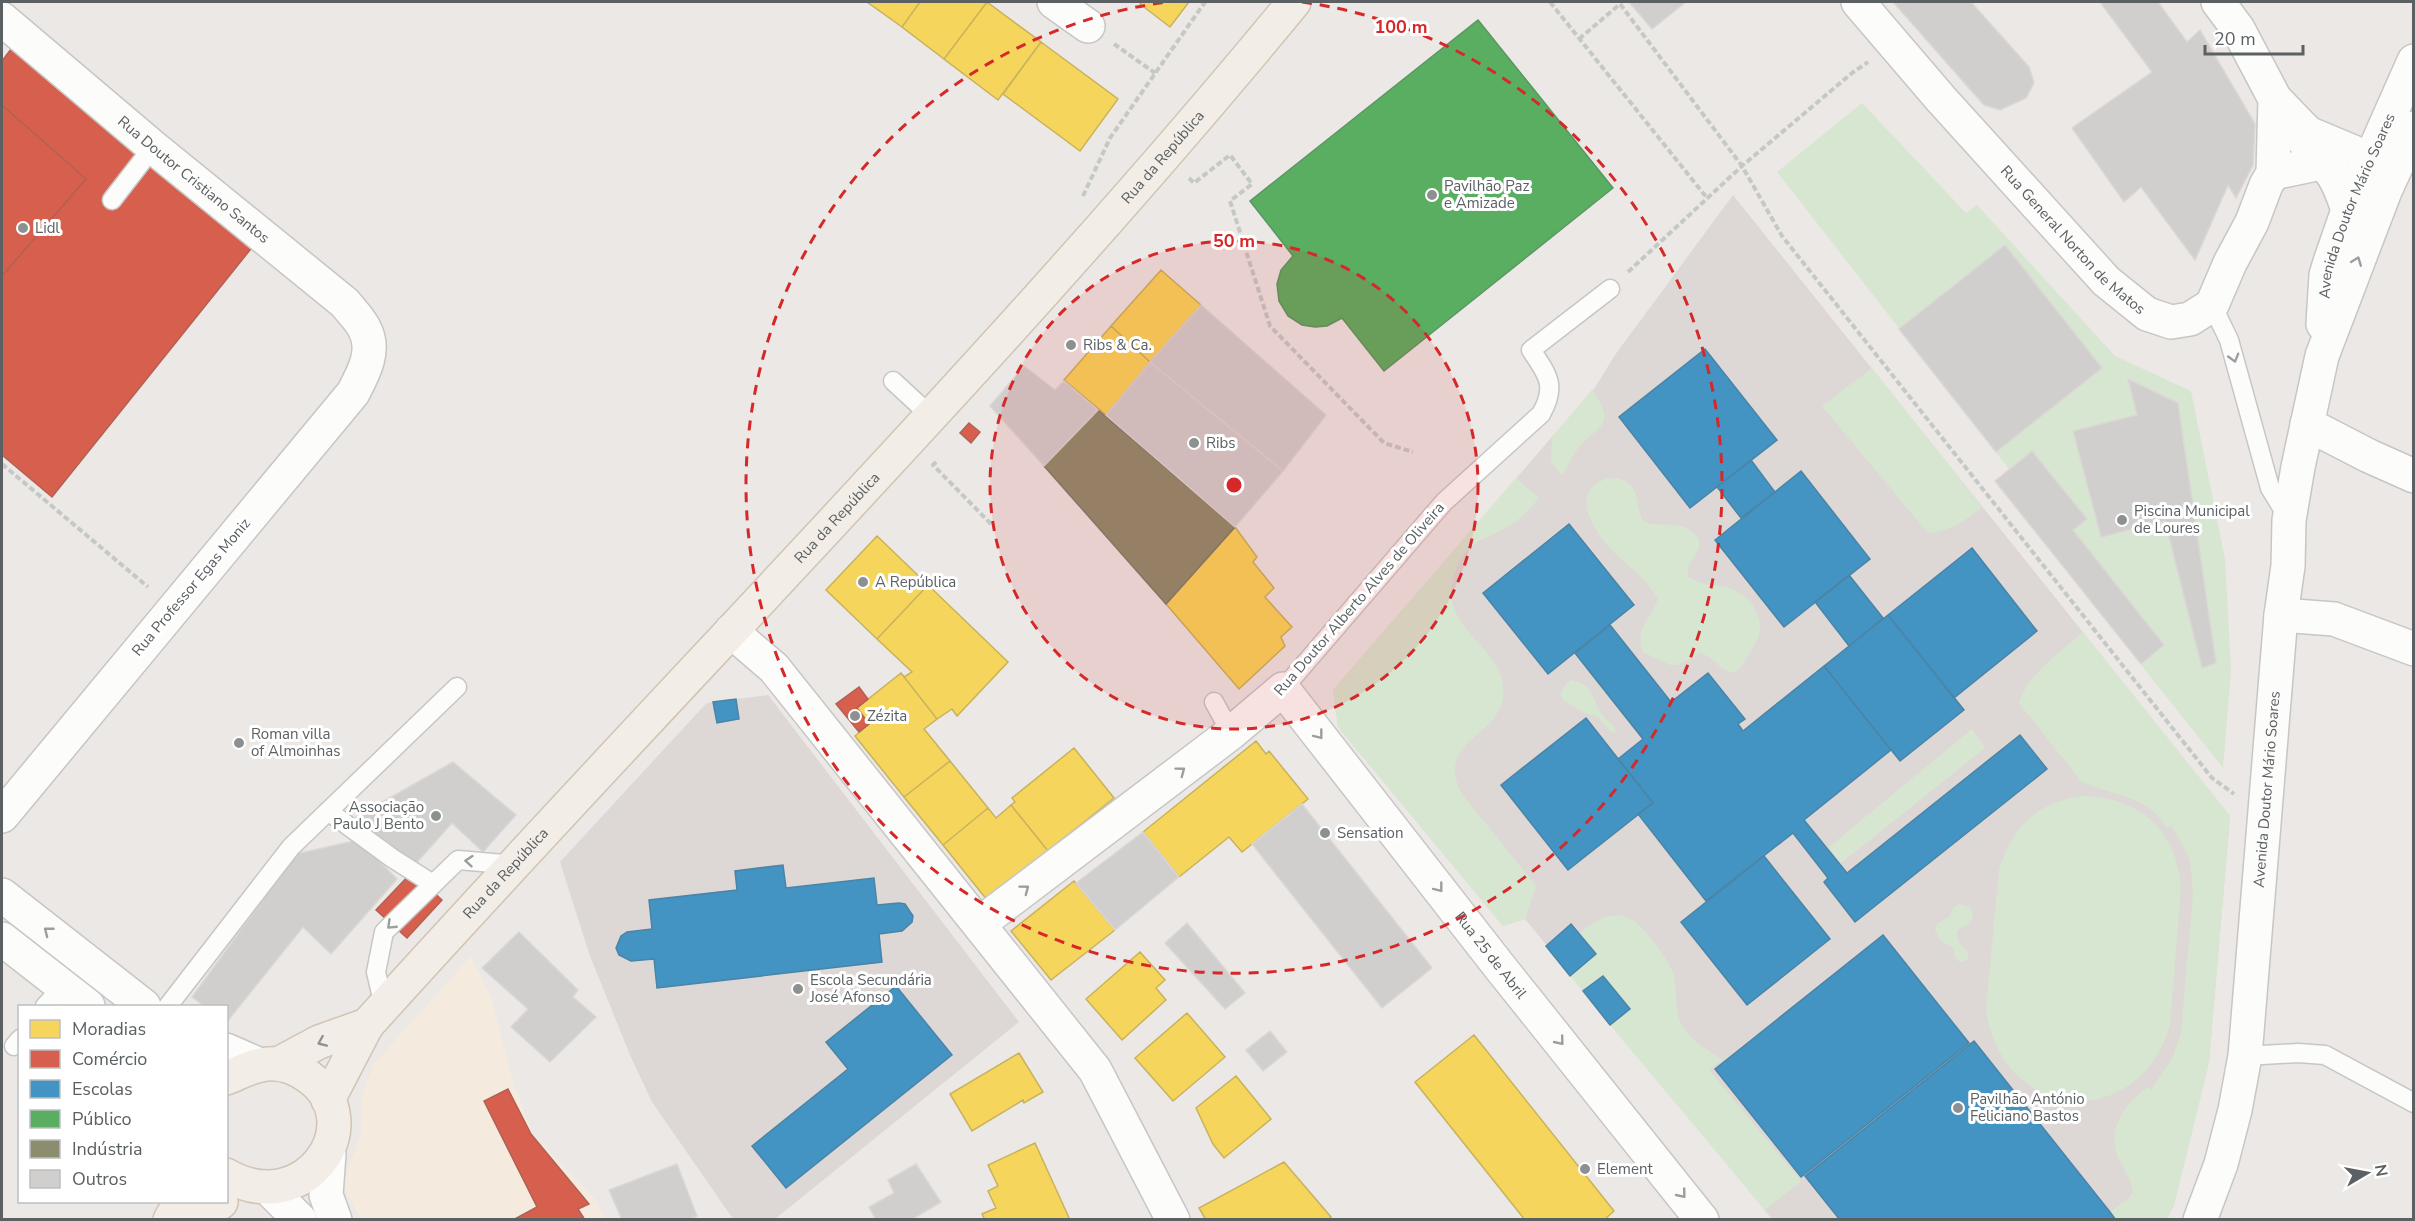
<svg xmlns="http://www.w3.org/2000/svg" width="2415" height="1221" font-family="'Nunito Sans',sans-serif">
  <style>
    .commercial { fill: #f4ebde }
    .education { fill: #ddd8d5 }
    .green { fill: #d7e6d1 }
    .homes { fill: #f6d55c; stroke: #c8b25e; stroke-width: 1.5 }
    .shops { fill: #d6604d; stroke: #b16054; stroke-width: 1.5 }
    .schools { fill: #4393c3; stroke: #4a84a6; stroke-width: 1.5 }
    .public { fill: #5aae61; stroke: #5a9762; stroke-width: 1.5 }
    .industry { fill: #8c8c6e; stroke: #7d7f6b; stroke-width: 1.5 }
    .building { fill: #d1cfce; stroke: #dad7d4; stroke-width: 1.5 }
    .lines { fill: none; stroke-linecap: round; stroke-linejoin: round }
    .service-casing { stroke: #c7c6c6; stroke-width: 21 }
    .minor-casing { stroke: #c7c6c6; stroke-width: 36 }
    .tertiary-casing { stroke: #c7c6c6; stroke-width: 36 }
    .primary-casing { stroke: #d2c4b4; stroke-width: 36 }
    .path { stroke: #c4c9c6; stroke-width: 4; stroke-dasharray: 6 3; stroke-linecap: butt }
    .service { stroke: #fcfcfb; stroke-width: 18 }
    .minor { stroke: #fcfcfb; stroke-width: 33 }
    .tertiary { stroke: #fcfcfb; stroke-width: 33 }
    .primary { stroke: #f2eee7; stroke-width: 33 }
    .oneway { stroke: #9b9ea0 }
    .oneway2 { stroke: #909291 }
    .ring { fill: none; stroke: #d62828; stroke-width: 3; stroke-dasharray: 10 8 }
    .poi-dot { fill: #8d9090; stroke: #fff; stroke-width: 2 }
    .labels { text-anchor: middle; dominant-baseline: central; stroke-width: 6; stroke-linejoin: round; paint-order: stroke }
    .street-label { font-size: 15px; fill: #5b6063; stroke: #fff }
    .poi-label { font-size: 15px; fill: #5b6063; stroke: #fff; text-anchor: start }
    .centre { fill: #d62828; stroke: #fff; stroke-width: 3 }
    .ring-label { font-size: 18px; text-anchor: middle; font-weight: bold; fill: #d62828; stroke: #fff; stroke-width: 6; stroke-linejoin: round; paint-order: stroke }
  </style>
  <rect width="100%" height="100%" fill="#ebe8e5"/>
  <path class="commercial" d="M471 956 492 999 512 1078 532 1133 594 1198 606 1219H361L342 1184 361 1135 362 1095 374 1064Z"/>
  <path class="education" d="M1733 195 2230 816 2209 1062 2174 1205 2167 1219H1772L1525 919 1503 926 1338 727 1333 690 1596 386 1615 355Z
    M768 695 1019 1022 775 1219H733L652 1102 630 1055 590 956 560 862 701 709 707 703Z"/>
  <path class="green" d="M1862 103 1966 213 1977 205 2115 356 2191 391 2225 559 2231 670 2223 768 1995 481 2009 469 1777 172Z
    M1872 368 1982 507C1965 521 1951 531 1928 533L1822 406Z
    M1592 390C1620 428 1594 426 1576 451 1570 458 1567 468 1562 476L1551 461 1552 437Z
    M1516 478 1539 498C1530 508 1521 519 1509 526 1486 540 1469 539 1457 567 1432 627 1499 642 1503 685 1509 739 1433 735 1461 793L1536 886 1525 919 1503 926 1338 727 1333 690Z
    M1609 478C1639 478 1635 498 1642 520 1656 529 1675 520 1689 530 1715 546 1683 560 1688 576 1702 587 1716 584 1732 589 1740 592 1748 599 1753 606 1770 632 1753 646 1740 668L1735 672C1722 674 1714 656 1700 653L1677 665H1670L1643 652C1634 629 1651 618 1658 599 1653 591 1648 584 1641 577 1633 569 1625 563 1617 555 1596 536 1565 490 1609 478Z
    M2083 632 2230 816 2209 1062 2174 1205 2167 1219H2116L2110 1212 2130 1197 2133 1192C2132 1179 2123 1169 2118 1157 2106 1129 2126 1102 2148 1087L2151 1090 2172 1059 2181 1034 2193 894 2191 868 2188 855 2171 825 2166 828C2149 794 2110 796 2081 781L2019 703C2028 673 2061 652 2083 632Z
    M1571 680C1598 686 1590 701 1604 717 1609 723 1614 724 1616 731L1612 733 1598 717 1582 712 1562 699C1560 691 1564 685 1571 680Z
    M1972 729 1985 748 1841 863 1829 847Z
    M2081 796C2139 797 2176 828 2181 887L2170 1025C2138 1135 2000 1122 1986 1008L1999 870C2013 826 2035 804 2081 796Z
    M1959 904 1970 907C1979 926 1964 922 1957 932L1958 942 1969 953 1967 960 1960 962 1955 958 1953 948 1940 940 1935 930 1937 924 1950 916 1953 908Z
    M1619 915C1627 917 1634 920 1640 926 1650 936 1671 963 1674 976 1678 994 1673 1010 1683 1027 1692 1042 1708 1050 1722 1060L1709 1070 1801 1181 1765 1210 1610 1025 1630 1009 1604 976 1583 991 1570 976 1596 955 1579 934C1593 922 1601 916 1619 915Z"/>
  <path class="homes" d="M867 2H920L902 27Z
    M920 2H987L944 59 902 27Z
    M987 2 1041 42 998 100 944 59Z
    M1142 2H1189L1170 27 1140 4Z
    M1041 42 1118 99 1080 151 1003 94Z
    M1161 270 1201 305 1150 362 1111 326Z
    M1111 326 1150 362 1106 415 1064 380Z
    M1235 527 1257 557 1253 562 1274 588 1265 597 1292 627 1281 637 1285 646 1239 689 1166 604Z
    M877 536 928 585 877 639 826 590Z
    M928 585 1008 662 957 716 952 709 937 719 904 677 912 672 877 639Z
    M901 673 937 719 924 729 950 761 904 797 855 736 869 724 857 708Z
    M1256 741 1266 754 1269 751 1308 799 1242 852 1229 837 1179 877 1143 832Z
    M1074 748 1114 798 1048 851 1011 805 1015 802 1012 798Z
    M950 761 988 808 943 845 904 797Z
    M1011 805 1048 851 987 900 943 845 988 808 996 818Z
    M1074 881 1115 930 1051 980 1011 931Z
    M1140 952 1165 980 1156 988 1166 1000 1122 1040 1086 999Z
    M1187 1013 1225 1057 1173 1101 1135 1058Z
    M1474 1035 1614 1211 1604 1220H1525L1415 1082Z
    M1019 1053 1043 1092 1024 1103 1023 1100 972 1131 950 1094Z
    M1236 1076 1271 1119 1224 1158 1213 1144 1196 1108Z
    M1035 1143 1070 1220H985L982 1214 996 1208 988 1191 998 1186 988 1165Z
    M1284 1162 1331 1217 1327 1220H1206L1199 1208Z"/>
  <path class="shops" d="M11 49 254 245 52 497 2 455V61Z
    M2 105 86 179 2 276Z
    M969 423 980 432 971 443 960 433Z
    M859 687 868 699 857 708 869 724 859 732 836 704Z
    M412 872 442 900 407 938 376 910Z
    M508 1089 531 1134 589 1204 578 1209 585 1220H513L537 1207 484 1101Z"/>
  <path class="schools" d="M1705 349 1777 440 1690 508 1619 417Z
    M1751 460 1775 492 1741 518 1717 487Z
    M1801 471 1870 559 1784 627 1715 540Z
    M1569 524 1634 605 1548 674 1483 593Z
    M1972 548 2037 631 1954 698 1888 615Z
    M1849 575 1883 618 1849 646 1815 602Z
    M1888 615 1964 710 1900 761 1824 666Z
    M1610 625 1671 702 1708 673 1745 719 1738 724 1743 731 1824 666 1891 750 1804 820 1847 873 2020 735 2047 769 1855 922 1824 882 1828 878 1793 833 1706 901 1638 814 1653 803 1618 759 1643 739 1575 653Z
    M736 699 739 719 717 723 713 702Z
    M1586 718 1653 803 1568 870 1501 785Z
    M1764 856 1830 939 1747 1005 1681 922Z
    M783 865 786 888 874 878 877 905 899 903 905 904 913 916 912 922 902 931 879 934 882 962 657 988 654 959 631 961 619 955 616 948 621 936 627 932 652 929 649 900 737 890 735 871Z
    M1571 924 1596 954 1570 976 1546 946Z
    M1883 935 1969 1043 1801 1177 1715 1069Z
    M1603 976 1630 1009 1610 1025 1583 991Z
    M896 986 952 1055 786 1188 752 1146 848 1069 826 1042Z
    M1974 1041 2110 1212 2116 1220H1840L1805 1176Z"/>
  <path class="public" d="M1478 20 1613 188 1384 371 1342 318 1327 326 1315 327 1302 325 1288 316 1279 301 1277 284 1281 270 1293 256 1250 201Z"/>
  <path class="industry" d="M1098 410 1235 527 1166 604 1044 466Z"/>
  <path class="building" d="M1629 2H1686L1652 29Z
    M1893 2H1971L2029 67 2034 83 2026 98 2000 110 1984 105Z
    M2100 2H2158L2187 42 2200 30 2255 124 2253 165 2236 198 2228 185 2195 260 2141 187 2124 202 2072 128 2152 72Z
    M2005 245 2102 368 1996 452 1899 329Z
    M1201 305 1326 415 1283 471 1150 362Z
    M1150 362 1283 471 1235 527 1106 415Z
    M1024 366 1055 390 1064 381 1098 410 1044 466 990 406Z
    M2128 379 2178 403 2216 663 2202 668 2165 521 2101 537 2073 431 2137 415Z
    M2032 451 2087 519 2073 530 2164 645 2141 664 1995 481Z
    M453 762 516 815 483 852 452 823 412 868 356 817Z
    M1302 804 1432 968 1382 1008 1252 844Z
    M1143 832 1179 877 1115 930 1076 883Z
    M358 840 397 879 331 954 303 927 226 1023V1006H204L192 997 296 854Z
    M1187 923 1245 993 1225 1009 1165 943Z
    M519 932 578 990 573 997 596 1017 550 1062 511 1027 528 1009 482 968Z
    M1270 1031 1287 1052 1263 1071 1246 1050Z
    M677 1164 697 1216 688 1220H622L609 1190Z
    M916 1164 941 1202 911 1220H876L869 1207 894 1193 888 1180Z"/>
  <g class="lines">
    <defs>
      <path id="service" d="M112 200 153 147
        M2212 305 2229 340 2270 488 2289 519
        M893 381 932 417
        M1283 689 1444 502 1541 414C1557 386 1548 375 1531 350L1610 289
        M1214 702 1231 733
        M328 811 392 858 433 884
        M45 1006 63 987
        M168 1006 291 847 457 687
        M384 1006 376 972 384 932 458 860 515 865
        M14 1046 20 1039
        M2245 1056 2298 1053 2325 1055 2414 1103"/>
      <g id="minor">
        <path d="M1054 2 1088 26"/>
        <path id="s1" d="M1858 2 1941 99 2106 281 2147 314 2171 322 2190 319 2212 305 2230 263 2252 222 2266 185 2273 173 2275 99 2238 29 2218 2"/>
        <path id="s2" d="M2 19 153 147 345 303C351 311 361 320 365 330 376 351 363 374 353 393L2 816"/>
        <path d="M2307 424 2369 456 2414 476"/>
        <path d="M2281 615 2334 619 2414 649"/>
        <path d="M731 631 774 668 1095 1070 1173 1220"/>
        <path id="s3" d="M979 924 1231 733 1283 689 1499 966 1702 1220"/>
      </g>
      <g id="tertiary">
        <path d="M2275 99 2308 133 2370 159 2391 156"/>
        <path d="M2296 130C2306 146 2322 159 2333 175 2340 186 2344 198 2348 210"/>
        <path d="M2273 173 2321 163"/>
        <path id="s4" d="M2323 324 2326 275 2330 262 2348 210 2414 61"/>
        <path d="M2 895 144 1006"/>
        <path d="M2 939 88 1006"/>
        <path d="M226 1050 260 1065"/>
        <path d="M329 1154 326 1195 335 1220"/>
        <path d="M273 1193 300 1220"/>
        <path id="s5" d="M2200 1220 2221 1164 2235 1110 2245 1056 2281 615 2288 566 2289 520 2298 467 2322 356 2385 191 2414 128"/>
      </g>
      <g id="primary">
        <path d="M278 1064 319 1042 367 1025"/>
        <path d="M226 1078C237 1074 249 1067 261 1065 278 1061 295 1067 309 1077 372 1123 305 1221 226 1175"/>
        <path id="s6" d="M328 1100 367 1025C675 683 1002 357 1294 2"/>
        <path d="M170 1220 180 1202"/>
        <path d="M197 1220 221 1202"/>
      </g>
    </defs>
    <use href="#service" class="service-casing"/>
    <use href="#minor" class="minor-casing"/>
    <use href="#tertiary" class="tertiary-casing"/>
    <use href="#primary" class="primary-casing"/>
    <path class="path" d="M1550 2 1707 198
      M1579 39 1620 4 1742 166 1782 236 2212 778 2234 794
      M1114 44 1155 73
      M1189 178 1194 183 1230 155 1252 184 1230 201 1270 326 1384 443 1413 452
      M1083 196 1110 138 1205 2
      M1628 272 1742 166 1852 73 1868 62
      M936 462 933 465 993 526
      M2 464 148 587"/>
    <use href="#service" class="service"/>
    <use href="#minor" class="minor"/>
    <use href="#tertiary" class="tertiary"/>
    <use href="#primary" class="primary"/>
  </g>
  <defs><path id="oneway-chevron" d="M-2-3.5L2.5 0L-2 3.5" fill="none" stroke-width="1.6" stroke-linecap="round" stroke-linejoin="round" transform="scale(1.5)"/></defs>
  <g class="oneway">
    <use href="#oneway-chevron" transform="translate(2357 261) rotate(-69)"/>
    <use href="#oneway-chevron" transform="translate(2234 358) rotate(74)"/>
    <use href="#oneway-chevron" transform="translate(1319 735) rotate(52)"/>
    <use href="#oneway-chevron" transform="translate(1181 771) rotate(-37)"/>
    <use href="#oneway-chevron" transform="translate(469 861) rotate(-175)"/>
    <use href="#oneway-chevron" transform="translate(1439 888) rotate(52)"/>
    <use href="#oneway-chevron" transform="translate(1025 889) rotate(-37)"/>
    <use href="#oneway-chevron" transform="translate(391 925) rotate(136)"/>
    <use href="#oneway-chevron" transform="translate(48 931) rotate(-142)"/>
    <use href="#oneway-chevron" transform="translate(1560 1041) rotate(51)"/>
    <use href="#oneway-chevron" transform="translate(1682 1194) rotate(51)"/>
  </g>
  <use class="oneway2" href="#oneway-chevron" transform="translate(322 1042) rotate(157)"/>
  <circle cx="1234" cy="485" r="244" fill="#d62828" fill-opacity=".12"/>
  <g class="ring">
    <circle cx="1234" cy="485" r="244"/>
    <path d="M1302 2A488 488 0 1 1 1166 2"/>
  </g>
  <g class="poi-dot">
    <circle cx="1432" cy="195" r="6"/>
    <circle cx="23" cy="228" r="6"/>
    <circle cx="1071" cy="345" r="6"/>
    <circle cx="1194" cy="443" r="6"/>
    <circle cx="2122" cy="520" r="6"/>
    <circle cx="863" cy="582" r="6"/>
    <circle cx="855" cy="716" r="6"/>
    <circle cx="239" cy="743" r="6"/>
    <circle cx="436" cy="816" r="6"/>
    <circle cx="1325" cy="833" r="6"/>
    <circle cx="798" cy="989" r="6"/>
    <circle cx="1958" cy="1108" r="6"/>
    <circle cx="1585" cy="1169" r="6"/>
  </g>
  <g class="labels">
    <g class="street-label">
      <text stroke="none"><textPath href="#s6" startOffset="1262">Rua da República</textPath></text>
      <text stroke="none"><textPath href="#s2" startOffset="250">Rua Doutor Cristiano Santos</textPath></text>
      <text stroke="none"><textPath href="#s4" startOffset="124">Avenida Doutor Mário Soares</textPath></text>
      <text stroke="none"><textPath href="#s1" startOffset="321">Rua General Norton de Matos</textPath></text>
      <text stroke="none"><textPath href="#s6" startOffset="776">Rua da República</textPath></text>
      <text transform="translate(191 587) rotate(-50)">Rua Professor Egas Moniz</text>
      <text transform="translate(1359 599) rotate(-49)">Rua Doutor Alberto Alves de Oliveira</text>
      <text stroke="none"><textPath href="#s5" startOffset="438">Avenida Doutor Mário Soares</textPath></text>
      <text stroke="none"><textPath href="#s6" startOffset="290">Rua da República</textPath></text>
      <text stroke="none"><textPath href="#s3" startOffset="722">Rua 25 de Abril</textPath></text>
    </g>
    <g class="poi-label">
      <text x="1444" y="186">Pavilhão Paz<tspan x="1444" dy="17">e Amizade</tspan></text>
      <text x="35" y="228">Lidl</text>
      <text x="1083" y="345">Ribs &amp; Ca.</text>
      <text x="1206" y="443">Ribs</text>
      <text x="2134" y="511">Piscina Municipal<tspan x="2134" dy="17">de Loures</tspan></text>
      <text x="875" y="582">A República</text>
      <text x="867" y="716">Zézita</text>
      <text x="251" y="734">Roman villa<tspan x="251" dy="17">of Almoinhas</tspan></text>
      <text x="424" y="807" text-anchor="end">Associação<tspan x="424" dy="17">Paulo J Bento</tspan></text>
      <text x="1337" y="833">Sensation</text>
      <text x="810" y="980">Escola Secundária<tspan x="810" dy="17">José Afonso</tspan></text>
      <text x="1970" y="1099">Pavilhão António<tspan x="1970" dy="17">Feliciano Bastos</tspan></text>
      <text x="1597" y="1169">Element</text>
    </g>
  </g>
  <circle cx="1234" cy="485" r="9" class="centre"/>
  <g class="ring-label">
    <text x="1401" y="33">100 m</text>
    <text x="1234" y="247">50 m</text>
  </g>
  <rect width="2415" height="1221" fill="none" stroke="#5b6063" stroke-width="6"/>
  <rect x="18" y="1005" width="210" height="198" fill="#ffffff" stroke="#bdbfc1" stroke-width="1.5"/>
  <rect x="30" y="1020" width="30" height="18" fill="#f6d55c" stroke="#bdbfc1" stroke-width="1.5"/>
  <text x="72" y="1035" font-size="18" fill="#5b6063">Moradias</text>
  <rect x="30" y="1050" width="30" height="18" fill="#d6604d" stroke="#bdbfc1" stroke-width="1.5"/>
  <text x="72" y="1065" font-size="18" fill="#5b6063">Comércio</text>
  <rect x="30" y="1080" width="30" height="18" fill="#4393c3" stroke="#bdbfc1" stroke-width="1.5"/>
  <text x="72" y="1095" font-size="18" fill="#5b6063">Escolas</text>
  <rect x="30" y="1110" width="30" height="18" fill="#5aae61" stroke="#bdbfc1" stroke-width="1.5"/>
  <text x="72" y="1125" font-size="18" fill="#5b6063">Público</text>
  <rect x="30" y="1140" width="30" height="18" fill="#8c8c6e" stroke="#bdbfc1" stroke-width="1.5"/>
  <text x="72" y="1155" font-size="18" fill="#5b6063">Indústria</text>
  <rect x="30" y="1170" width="30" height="18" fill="#d1cfce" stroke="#bdbfc1" stroke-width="1.5"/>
  <text x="72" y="1185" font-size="18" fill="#5b6063">Outros</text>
  <g transform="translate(2367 1173) rotate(80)" stroke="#ffffff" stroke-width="4.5" paint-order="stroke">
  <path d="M0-4.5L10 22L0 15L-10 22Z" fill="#5b6063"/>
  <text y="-9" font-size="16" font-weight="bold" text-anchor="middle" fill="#5b6063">N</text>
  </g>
  <path d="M2205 45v9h98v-9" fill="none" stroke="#5b6063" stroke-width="3"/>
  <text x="2214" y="45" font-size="18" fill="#5b6063" stroke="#ffffff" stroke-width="4.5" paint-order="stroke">20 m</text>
</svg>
